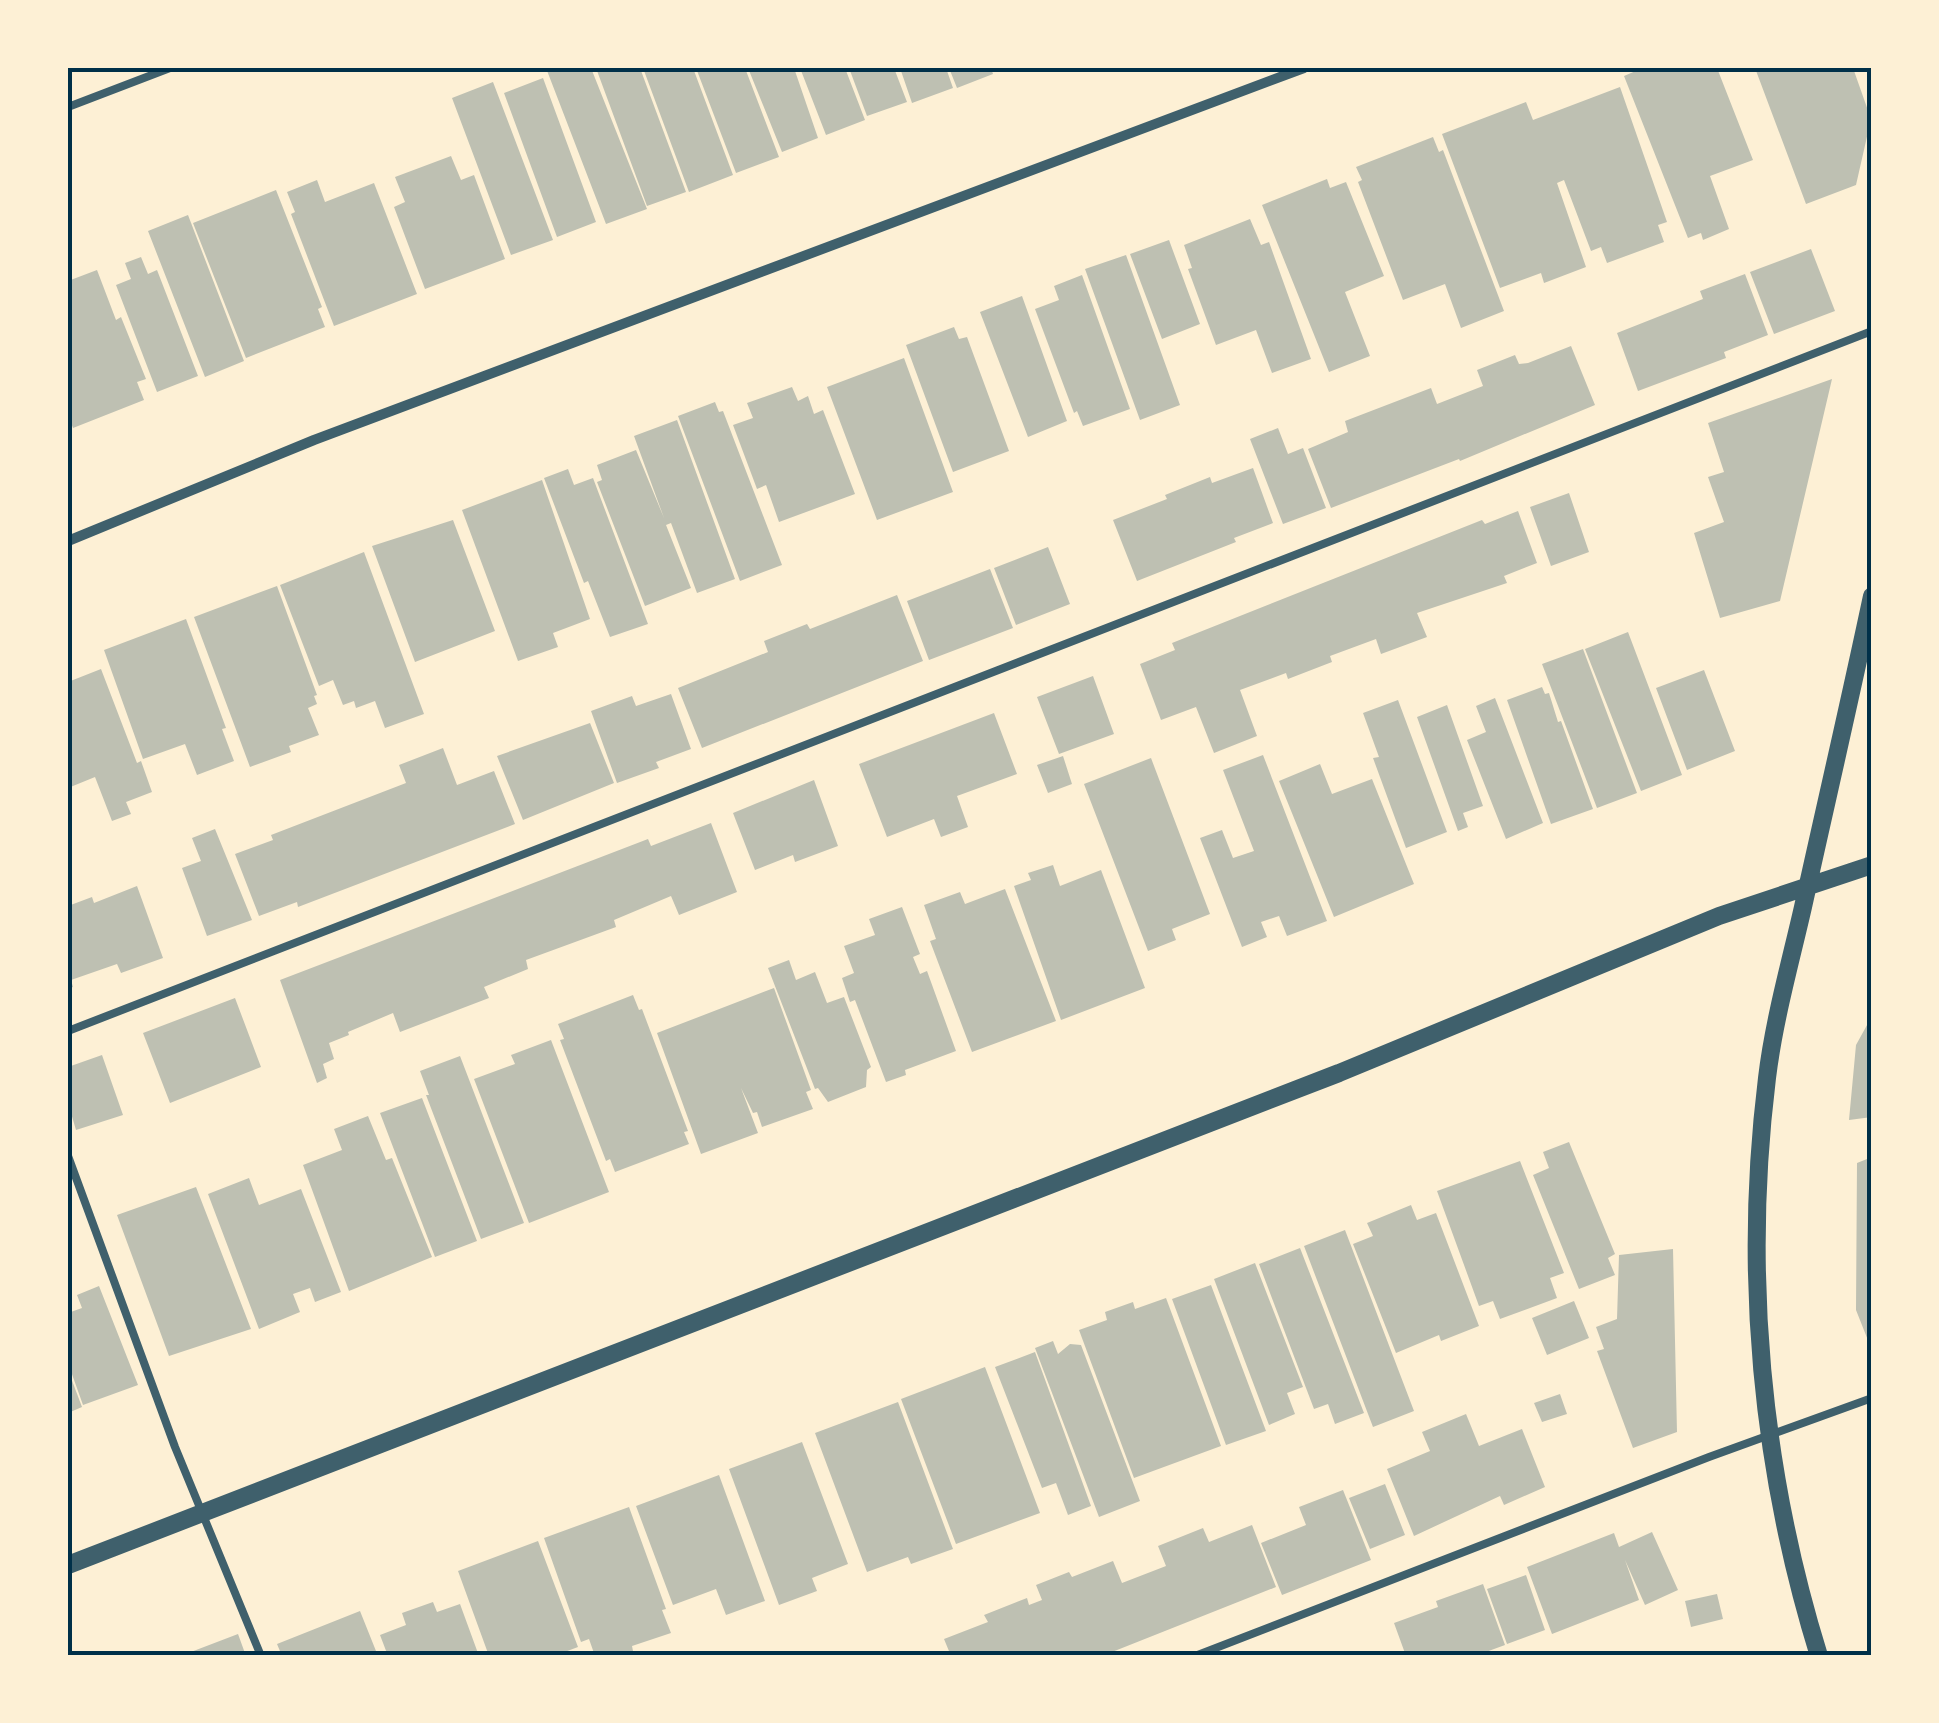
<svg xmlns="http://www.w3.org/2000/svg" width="1939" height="1723" font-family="'DM Sans',sans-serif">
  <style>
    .building { fill: #bec0b2 }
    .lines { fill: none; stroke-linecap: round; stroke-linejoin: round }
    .service { stroke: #3f606c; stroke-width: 8 }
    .minor { stroke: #3f606c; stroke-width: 10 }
    .tertiary { stroke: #3f606c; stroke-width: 18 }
    .neatline { fill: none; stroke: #003049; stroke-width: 4 }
  </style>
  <rect width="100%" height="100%" fill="#fdf0d5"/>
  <path class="building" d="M546 68H591L647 209 606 224Z
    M596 68H640L686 192 647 206Z
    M643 68H693L733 175 689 192Z
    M696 68H745L779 157 736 173Z
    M748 68H794L818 138 782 152Z
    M800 68H845L865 120 826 135Z
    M849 68H894L907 102 867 116Z
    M900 68H946L953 88 912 103Z
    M949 68H991L993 74 957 88Z
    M1637 68H1717L1753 160 1710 176 1729 229 1703 240 1701 233 1688 238 1624 76 1638 70Z
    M1755 68H1853L1871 119 1856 185 1806 204Z
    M543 78 596 222 557 237 504 93Z
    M493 82 553 240 511 255 452 98Z
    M1620 87 1667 222 1658 225 1664 242 1607 263 1601 247 1591 251 1564 180 1557 183 1586 267 1544 283 1541 273 1500 288 1442 134 1526 102 1533 120Z
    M1433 137 1439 152 1443 150 1504 311 1461 328 1445 284 1403 300 1358 182 1362 180 1356 167Z
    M451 156 461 180 474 175 505 259 425 289 394 207 405 202 395 177Z
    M1327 179 1330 188 1346 182 1384 276 1345 292 1370 356 1329 372 1262 205Z
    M317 180 325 202 374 183 417 294 334 326 291 214 295 212 287 192Z
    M276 190 322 307 318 309 325 327 246 358 193 223Z
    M188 215 244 361 205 377 148 231Z
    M1250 219 1261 245 1269 242 1311 359 1272 373 1256 330 1216 345 1188 269 1192 268 1184 245Z
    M1169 240 1200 324 1162 339 1130 254Z
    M1811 249 1835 311 1774 334 1750 272Z
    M1126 255 1180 405 1140 420 1085 269Z
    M141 257 148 274 157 270 198 376 157 392 116 285 131 279 125 263Z
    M97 270 116 320 121 317 146 379 137 382 144 400 73 428 68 415V281Z
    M1745 274 1768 335 1724 352 1726 358 1638 391 1617 333 1703 299 1700 291Z
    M1082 275 1130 409 1083 426 1077 411 1074 413 1035 309 1059 300 1054 286Z
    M1022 296 1067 421 1028 437 980 312Z
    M954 327 959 339 967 337 1009 451 953 472 906 345Z
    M1571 346 1595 405 1460 461 1459 459 1331 508 1308 449 1348 432 1345 421 1431 388 1437 404 1483 386 1477 370 1515 355 1519 364 1528 363Z
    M904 358 953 492 877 520 827 387Z
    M1832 379 1780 601 1720 618 1694 533 1724 522 1708 477 1724 472 1708 423Z
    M792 387 798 401 808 396 814 414 823 410 855 494 779 522 766 485 757 489 733 425 753 418 747 403Z
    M715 402 719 412 723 411 782 565 740 581 678 416Z
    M677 420 735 579 697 593 671 523 666 525 691 588 645 606 597 482 602 480 597 465 636 450 664 518 634 436Z
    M1278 428 1288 454 1303 448 1326 508 1283 524 1250 439Z
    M1253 468 1273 523 1234 538 1236 542 1137 581 1113 520 1167 499 1165 495 1210 477 1212 483Z
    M568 469 574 485 593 478 648 624 610 637 588 581 584 583 544 478Z
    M542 480 590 619 553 633 558 647 518 661 462 510Z
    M1569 493 1589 552 1551 566 1530 507Z
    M1518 511 1537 563 1504 576 1507 583 1417 613 1427 637 1381 654 1376 639 1330 656 1332 662 1288 679 1286 673 1240 690 1257 736 1214 753 1196 707 1161 720 1140 664 1175 650 1172 643 1482 520 1485 524Z
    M453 520 495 631 415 662 372 546Z
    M1048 547 1070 604 1016 625 994 568Z
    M364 552 424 714 385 728 375 701 356 708 354 701 343 705 333 680 319 686 280 585Z
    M990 569 1013 628 929 660 907 601Z
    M277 586 317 695 314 696 317 704 308 708 319 735 289 746 291 752 250 767 194 617Z
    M897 595 923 661 702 748 678 688 768 652 764 641 807 624 810 629Z
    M186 619 226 728 222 729 234 761 197 775 185 744 143 759 104 650Z
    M1628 632 1682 775 1641 791 1585 649Z
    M1583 649 1637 793 1597 808 1542 664Z
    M101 669 137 763 141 761 152 792 126 802 131 814 112 821 95 777 68 788V682Z
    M1704 670 1735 751 1687 770 1656 688Z
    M1093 676 1114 734 1059 754 1037 697Z
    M1542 687 1545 694 1549 693 1558 722 1561 721 1593 809 1551 824 1507 700Z
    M671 694 691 749 656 762 659 768 617 783 591 711 632 696 636 706Z
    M1495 698 1543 823 1506 839 1467 740 1486 732 1476 706Z
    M1398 700 1447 832 1406 848 1373 758 1379 757 1363 713Z
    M1447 705 1483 806 1463 813 1468 827 1458 831 1417 717Z
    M994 713 1017 774 957 796 968 827 941 837 934 819 887 837 859 764Z
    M590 723 614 783 523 820 497 756Z
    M443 748 457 785 494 771 515 824 298 907 297 902 259 916 235 854 273 840 271 835 406 783 399 765Z
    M1263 755 1327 921 1287 936 1279 916 1261 922 1267 937 1242 947 1200 838 1222 830 1233 858 1254 851 1223 770Z
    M1063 756 1072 784 1048 793 1037 765Z
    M1151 758 1210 914 1172 929 1176 940 1148 951 1084 784Z
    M1320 764 1332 794 1372 779 1414 884 1334 917 1279 781Z
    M814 780 838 846 795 862 793 855 755 870 733 813Z
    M711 823 737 892 679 915 671 896 614 920 616 927 526 960 528 969 484 987 489 998 400 1032 393 1013 348 1032 349 1035 329 1043 334 1059 323 1064 327 1078 317 1083 280 980 648 839 651 846Z
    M215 829 252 920 207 936 182 868 201 861 192 838Z
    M1053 865 1060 886 1101 870 1145 988 1061 1020 1014 886 1031 880 1028 873Z
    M137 886 163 958 121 973 117 964 71 980 73 987 68 989V906L92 897 94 903Z
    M1005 889 1056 1021 972 1052 930 941 936 939 924 905 960 892 965 904Z
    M902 907 920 954 913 957 920 974 927 971 956 1051 905 1070 906 1075 886 1082 855 1000 850 1002 842 978 854 973 844 946 875 935 869 919Z
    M789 960 796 980 815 972 827 1003 844 997 871 1067 867 1070 866 1087 828 1102 818 1088 815 1089 768 968Z
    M774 988 811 1090 806 1092 813 1109 762 1127 757 1112 753 1113 741 1088 758 1133 701 1154 657 1033Z
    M633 995 639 1010 642 1009 688 1131 684 1132 689 1144 615 1172 610 1159 606 1161 560 1040 564 1039 558 1024Z
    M235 998 261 1067 170 1103 143 1033Z
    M1872 1016V1117L1849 1120 1856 1045Z
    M551 1040 609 1192 529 1223 474 1079 515 1064 511 1055Z
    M102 1055 123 1115 76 1130 68 1103V1067Z
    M460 1056 524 1223 481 1239 426 1095H429L420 1071Z
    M422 1098 477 1241 435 1257 380 1113Z
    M368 1116 386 1160 392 1158 432 1257 349 1291 303 1165 342 1150 334 1129Z
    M1569 1142 1615 1254 1608 1258 1615 1275 1579 1289 1533 1175 1549 1168 1543 1152Z
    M1872 1157V1348H1871L1856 1310 1857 1163Z
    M1520 1161 1564 1273 1550 1278 1557 1298 1500 1319 1493 1301 1479 1306 1437 1191Z
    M249 1178 259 1205 301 1189 341 1292 315 1302 310 1288 293 1294 300 1312 259 1329 208 1194Z
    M196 1187 251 1329 169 1356 117 1215Z
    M1411 1205 1417 1220 1436 1213 1479 1326 1441 1341 1439 1335 1396 1353 1353 1244 1373 1236 1367 1223Z
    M1345 1230 1414 1411 1373 1427 1304 1246Z
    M1300 1248 1364 1413 1335 1424 1328 1404 1314 1409 1259 1264Z
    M1673 1249 1677 1432 1633 1448 1597 1351 1604 1349 1596 1327 1617 1319 1619 1255Z
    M1255 1263 1303 1387 1287 1393 1295 1414 1269 1425 1214 1279Z
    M1211 1285 1266 1431 1226 1445 1172 1299Z
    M99 1286 138 1385 83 1405 68 1363V1313L82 1308 77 1295Z
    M1166 1298 1221 1446 1134 1478 1079 1330 1107 1320 1105 1312 1133 1302 1135 1309Z
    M1574 1301 1589 1338 1547 1355 1532 1318Z
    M1053 1341 1058 1354 1070 1344 1081 1345 1140 1501 1099 1517 1035 1348Z
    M1035 1352 1091 1506 1068 1515 1056 1483 1042 1488 995 1367Z
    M985 1367 1040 1513 956 1544 901 1399Z
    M68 1370 82 1407 68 1413Z
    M1560 1394 1567 1414 1542 1422 1534 1403Z
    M898 1402 953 1549 911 1564 908 1557 867 1572 815 1433Z
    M1466 1414 1479 1446 1522 1429 1545 1487 1504 1505 1500 1496 1414 1536 1387 1469 1430 1451 1422 1432Z
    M802 1442 848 1564 812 1578 817 1591 779 1605 729 1469Z
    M719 1475 765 1601 726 1615 716 1589 673 1605 636 1506Z
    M1385 1484 1405 1535 1370 1549 1349 1498Z
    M1343 1490 1371 1560 1282 1595 1261 1543 1306 1525 1299 1507Z
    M629 1507 666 1609 662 1610 671 1633 632 1646 633 1651 620 1656H595L589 1639 581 1642 544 1538Z
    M1252 1525 1276 1587 1102 1656H951L944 1639 988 1622 984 1615 1027 1598 1029 1605 1042 1600 1036 1585 1069 1572 1072 1577 1113 1561 1122 1583 1166 1566 1158 1546 1203 1528 1209 1542Z
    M1652 1532 1678 1590 1645 1605 1625 1560 1639 1600 1552 1634 1527 1567 1614 1533 1619 1547Z
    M538 1541 578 1647 554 1656H489L458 1571Z
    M1526 1575 1545 1630 1507 1644 1487 1589Z
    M1483 1584 1505 1645 1475 1656H1406L1394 1623 1438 1607 1436 1601Z
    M1717 1594 1723 1619 1691 1627 1685 1601Z
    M433 1602 437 1612 460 1604 479 1656H388L380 1635 406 1625 402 1613Z
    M360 1611 378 1656H282L277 1644Z
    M238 1634 246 1656H183V1655Z"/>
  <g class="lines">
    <path class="service" d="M68 107 170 68
      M68 1031 1872 331
      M68 1156 175 1447 261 1656
      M1195 1656 1709 1457 1872 1398"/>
    <path class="minor" d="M68 541 314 440 1304 68"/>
    <path class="tertiary" d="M68 1565 1339 1073 1719 916 1872 865
      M1819 1656C1761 1469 1743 1272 1767 1078 1774 1020 1790 964 1803 907 1826 803 1850 700 1872 596"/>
  </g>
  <rect width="1939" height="1723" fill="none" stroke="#fdf0d5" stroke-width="140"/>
  <rect x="70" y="70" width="1799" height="1583" class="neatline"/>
</svg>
